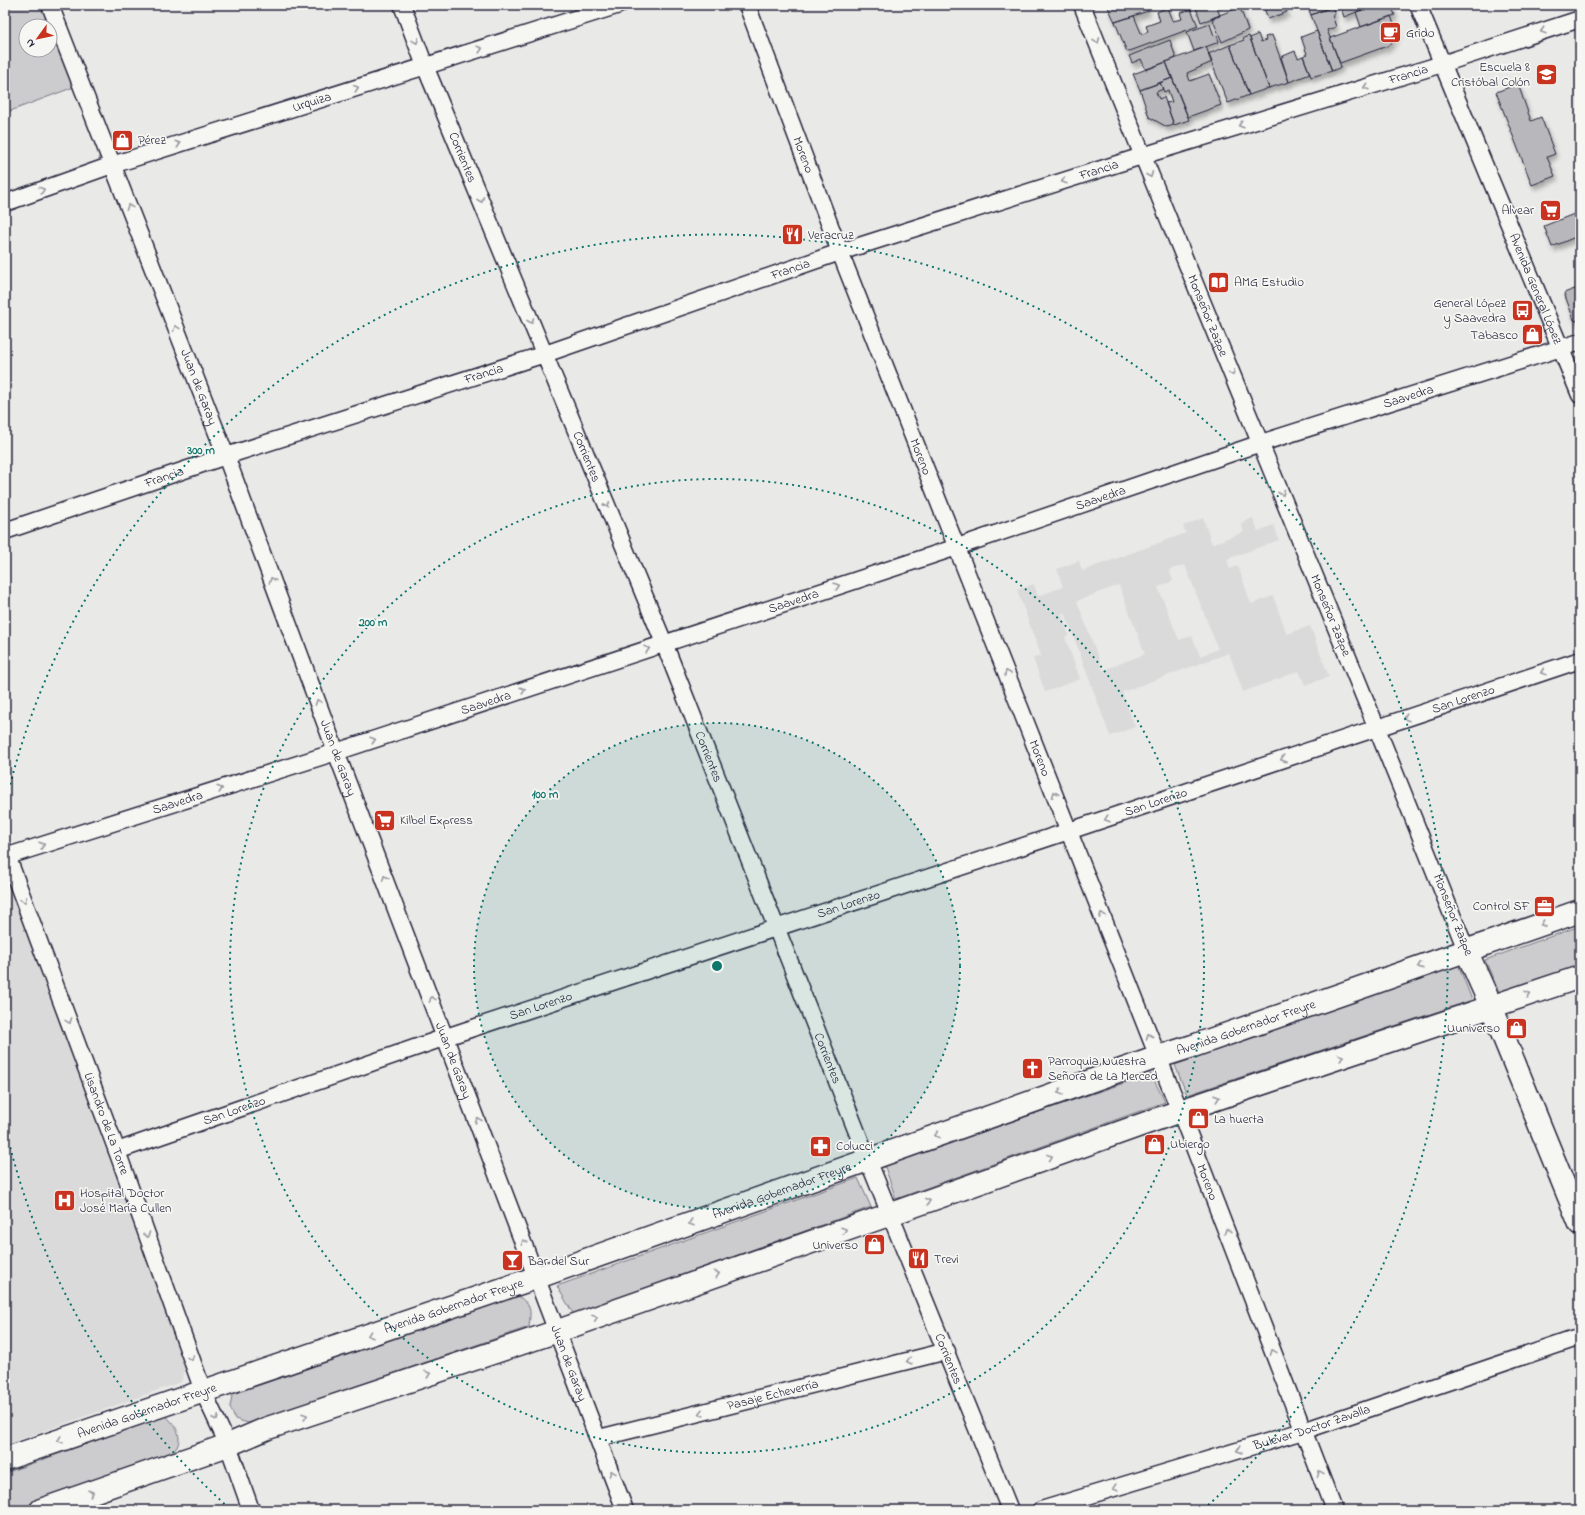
<svg xmlns="http://www.w3.org/2000/svg" width="1585" height="1515" font-family="'Indie Flower',sans-serif">
  <style>
    .built { fill: #dadada; fill-rule: evenodd }
    .green { fill: #ccccce; stroke: #777784; fill-rule: evenodd }
    .building { fill: #b8b8bc; stroke: #22223b; filter: url(#shadow) }
    .lines { fill: none; stroke-linecap: round; stroke-linejoin: round }
    .street-casing { stroke: #22223b; stroke-width: 19 }
    .secondary-casing { stroke: #22223b; stroke-width: 25 }
    .street { stroke: #f6f6f2; stroke-width: 16 }
    .secondary { stroke: #f6f6f2; stroke-width: 22 }
    .oneway { stroke: #9797a0 }
    .ring { fill: none; stroke: #0f766e; stroke-width: 2; stroke-dasharray: 2 4 }
    .labels { text-anchor: middle; dominant-baseline: central; stroke-width: 3.5; stroke-linejoin: round; paint-order: stroke }
    .poi-label { font-size: 13px; fill: #22223b; stroke: #f6f6f2; text-anchor: start }
    .street-label { font-size: 13px; fill: #22223b; stroke: #f6f6f2 }
    .centre { fill: #0f766e; stroke: #f6f6f2; stroke-width: 2 }
    .ring-label { font-size: 12px; text-anchor: middle; font-weight: bold; fill: #0f766e; stroke: #f6f6f2; stroke-width: 3.5; stroke-linejoin: round; paint-order: stroke }
  </style>
  <defs>
    <filter id="shadow"><feDropShadow dx="2.5" dy="4.5" stdDeviation="2" flood-color="#0004"/></filter>
  </defs>
  <rect width="100%" height="100%" fill="#e9e9e7"/>
  <filter id="ink" filterUnits="userSpaceOnUse"><feTurbulence type="fractalNoise" baseFrequency=".025" numOctaves="2"/><feDisplacementMap in="SourceGraphic" scale="8" xChannelSelector="R" yChannelSelector="G"/><feConvolveMatrix kernelMatrix="1 2 1 2 8 2 1 2 1" color-interpolation-filters="sRGB"/></filter>
  <g filter="url(#ink)">
    <path class="built" d="M1203 518 1212 544 1244 532 1241 523 1253 518 1258 531 1274 525 1279 540 1227 559 1230 569 1238 566 1251 604 1273 596 1287 634 1310 626 1329 677 1305 685 1299 671 1243 692 1229 653 1122 692 1135 727 1110 736 1065 613 1061 614 1069 635 1065 637 1080 679 1045 692 1033 658 1041 655 1017 590 1034 584 1038 596 1063 587 1057 569 1079 561 1082 571 1186 533 1183 526ZM1185 565 1218 649 1200 656 1192 636 1179 640 1158 587 1173 581 1169 570ZM1119 585 1145 654 1103 670 1077 601Z
      M5 875 8 876 63 1032 186 1368 181 1382 5 1445Z"/>
    <path class="green" d="M5 5H42L74 87 5 113ZM26 26H50V50H26Z
      M1580 926V966L1499 992 1485 960Z
      M1458 964 1472 1000 1187 1095 1175 1065Z
      M1151 1074 1165 1102 896 1199 884 1164Z
      M858 1178 871 1207 574 1315 557 1286Z
      M515 1294C532 1305 531 1308 529 1327L248 1423 235 1419 230 1407 233 1391Z
      M165 1416C174 1422 183 1435 177 1447 176 1449 172 1451 170 1453L17 1510H5V1473Z"/>
    <path class="building" d="M1114 5H1148L1146 6 1148 11 1115 22 1108 7Z
      M1195 5H1216L1220 16 1201 22Z
      M1263 5H1284L1287 12 1268 19Z
      M1315 5H1336L1311 15 1308 8Z
      M1340 5H1374L1344 17Z
      M1374 5H1391L1395 15 1361 27 1356 12Z
      M1168 7 1173 21 1182 19 1180 13 1191 9 1198 26 1127 52 1115 22 1134 16 1142 35 1148 31 1146 26 1160 21 1157 12Z
      M1240 7 1248 30 1222 42 1212 18Z
      M1332 7 1335 14 1332 15 1336 27 1327 30 1341 67 1332 71 1311 15Z
      M1391 16 1397 33 1390 45 1340 63 1330 38Z
      M1210 24 1214 36 1217 35 1219 42 1194 51 1187 32Z
      M1317 31 1332 71 1311 77 1303 56 1307 54 1301 37Z
      M1258 34 1261 42 1266 40 1265 37 1272 35 1289 82 1269 88 1250 38Z
      M1249 36 1269 88 1249 95 1230 45 1244 40 1243 38Z
      M1170 40 1176 58 1146 70 1141 59 1132 63 1129 56Z
      M1230 45 1249 95 1228 103 1208 54Z
      M1206 47 1212 62 1187 73 1190 81 1209 74 1221 105 1188 117 1166 62Z
      M1295 51 1298 58 1303 56 1310 74 1289 82 1281 57Z
      M1166 62 1172 78 1140 90 1133 74Z
      M1172 78 1189 120 1174 125 1166 103 1172 102 1168 90 1164 92 1160 83Z
      M1160 83 1163 89 1156 92 1159 99 1164 97 1174 125 1167 127 1149 117 1140 90Z
      M1518 84 1531 121 1541 117 1555 154 1547 157 1555 176 1532 185 1496 92Z
      M1579 212 1580 216V235L1552 247 1544 226Z
      M1580 287V322L1574 320 1564 293Z"/>
    <g class="lines">
      <defs>
        <g id="street">
          <path id="s1" d="M50 5 226 456 336 752 625 1510"/>
          <path id="s2" d="M402 5 425 66 664 643 868 1160 1010 1510"/>
          <path id="s3" d="M747 5 840 252 1158 1057 1180 1111 1334 1510"/>
          <path id="s4" d="M1082 5C1208 321 1341 634 1466 950"/>
          <path id="s5" d="M1418 5 1580 395"/>
          <path id="s6" d="M5 203 112 165 619 5"/>
          <path id="s7" d="M5 531 226 456 545 354 840 252 1142 156 1442 64 1580 19"/>
          <path id="s8" d="M5 850 117 1151 203 1391 228 1445 251 1510"/>
          <path id="s9" d="M5 857 336 752 957 547 1261 443 1580 342"/>
          <path id="s10" d="M117 1151 446 1037 1069 831 1580 660"/>
          <path id="s11" d="M599 1438 947 1351"/>
          <path id="s12" d="M1041 1510 1303 1431 1580 1337"/>
        </g>
        <g id="secondary">
          <path d="M1466 950 1491 1006 1580 1224"/>
          <path id="s13" d="M5 1459 538 1277 1158 1057 1193 1046 1580 911"/>
          <path d="M41 1510 228 1445 268 1428 558 1331 891 1214 1180 1111 1580 977"/>
        </g>
      </defs>
      <use href="#street" class="street-casing"/>
      <use href="#secondary" class="secondary-casing"/>
      <use href="#street" class="street"/>
      <use href="#secondary" class="secondary"/>
    </g>
    <defs><path id="oneway-chevron" d="M-2-3.5L2.5 0L-2 3.5" fill="none" stroke-width="1.6" stroke-linecap="round" stroke-linejoin="round"/></defs>
    <g class="oneway">
      <use href="#oneway-chevron" transform="translate(1543 31) rotate(162)"/>
      <use href="#oneway-chevron" transform="translate(416 41) rotate(69)"/>
      <use href="#oneway-chevron" transform="translate(1097 41) rotate(68)"/>
      <use href="#oneway-chevron" transform="translate(480 49) rotate(-17)"/>
      <use href="#oneway-chevron" transform="translate(1366 87) rotate(163)"/>
      <use href="#oneway-chevron" transform="translate(356 88) rotate(-18)"/>
      <use href="#oneway-chevron" transform="translate(1241 125) rotate(163)"/>
      <use href="#oneway-chevron" transform="translate(178 144) rotate(-18)"/>
      <use href="#oneway-chevron" transform="translate(1150 175) rotate(68)"/>
      <use href="#oneway-chevron" transform="translate(1064 181) rotate(162)"/>
      <use href="#oneway-chevron" transform="translate(42 190) rotate(-19)"/>
      <use href="#oneway-chevron" transform="translate(481 200) rotate(68)"/>
      <use href="#oneway-chevron" transform="translate(129 207) rotate(-111)"/>
      <use href="#oneway-chevron" transform="translate(531 321) rotate(68)"/>
      <use href="#oneway-chevron" transform="translate(176 328) rotate(-111)"/>
      <use href="#oneway-chevron" transform="translate(1232 373) rotate(68)"/>
      <use href="#oneway-chevron" transform="translate(1282 493) rotate(68)"/>
      <use href="#oneway-chevron" transform="translate(607 505) rotate(67)"/>
      <use href="#oneway-chevron" transform="translate(272 580) rotate(-110)"/>
      <use href="#oneway-chevron" transform="translate(837 586) rotate(-18)"/>
      <use href="#oneway-chevron" transform="translate(647 649) rotate(-18)"/>
      <use href="#oneway-chevron" transform="translate(1543 672) rotate(162)"/>
      <use href="#oneway-chevron" transform="translate(1007 673) rotate(-112)"/>
      <use href="#oneway-chevron" transform="translate(523 690) rotate(-18)"/>
      <use href="#oneway-chevron" transform="translate(318 702) rotate(-110)"/>
      <use href="#oneway-chevron" transform="translate(1406 718) rotate(162)"/>
      <use href="#oneway-chevron" transform="translate(373 740) rotate(-18)"/>
      <use href="#oneway-chevron" transform="translate(1283 759) rotate(161)"/>
      <use href="#oneway-chevron" transform="translate(220 789) rotate(-18)"/>
      <use href="#oneway-chevron" transform="translate(1055 794) rotate(-112)"/>
      <use href="#oneway-chevron" transform="translate(1107 819) rotate(161)"/>
      <use href="#oneway-chevron" transform="translate(42 845) rotate(-17)"/>
      <use href="#oneway-chevron" transform="translate(385 878) rotate(-111)"/>
      <use href="#oneway-chevron" transform="translate(24 900) rotate(70)"/>
      <use href="#oneway-chevron" transform="translate(1102 915) rotate(-111)"/>
      <use href="#oneway-chevron" transform="translate(1543 924) rotate(161)"/>
      <use href="#oneway-chevron" transform="translate(1420 966) rotate(161)"/>
      <use href="#oneway-chevron" transform="translate(1528 994) rotate(-18)"/>
      <use href="#oneway-chevron" transform="translate(432 999) rotate(-111)"/>
      <use href="#oneway-chevron" transform="translate(69 1021) rotate(70)"/>
      <use href="#oneway-chevron" transform="translate(1149 1036) rotate(-111)"/>
      <use href="#oneway-chevron" transform="translate(1341 1057) rotate(-19)"/>
      <use href="#oneway-chevron" transform="translate(1060 1092) rotate(161)"/>
      <use href="#oneway-chevron" transform="translate(1217 1098) rotate(-19)"/>
      <use href="#oneway-chevron" transform="translate(478 1120) rotate(-111)"/>
      <use href="#oneway-chevron" transform="translate(937 1135) rotate(161)"/>
      <use href="#oneway-chevron" transform="translate(1050 1157) rotate(-20)"/>
      <use href="#oneway-chevron" transform="translate(928 1201) rotate(-20)"/>
      <use href="#oneway-chevron" transform="translate(691 1223) rotate(161)"/>
      <use href="#oneway-chevron" transform="translate(844 1230) rotate(-19)"/>
      <use href="#oneway-chevron" transform="translate(1227 1231) rotate(-111)"/>
      <use href="#oneway-chevron" transform="translate(147 1235) rotate(70)"/>
      <use href="#oneway-chevron" transform="translate(524 1242) rotate(-111)"/>
      <use href="#oneway-chevron" transform="translate(717 1274) rotate(-19)"/>
      <use href="#oneway-chevron" transform="translate(595 1318) rotate(-19)"/>
      <use href="#oneway-chevron" transform="translate(370 1335) rotate(161)"/>
      <use href="#oneway-chevron" transform="translate(1273 1352) rotate(-111)"/>
      <use href="#oneway-chevron" transform="translate(191 1358) rotate(70)"/>
      <use href="#oneway-chevron" transform="translate(909 1361) rotate(166)"/>
      <use href="#oneway-chevron" transform="translate(428 1374) rotate(-19)"/>
      <use href="#oneway-chevron" transform="translate(701 1413) rotate(166)"/>
      <use href="#oneway-chevron" transform="translate(305 1416) rotate(-19)"/>
      <use href="#oneway-chevron" transform="translate(216 1418) rotate(65)"/>
      <use href="#oneway-chevron" transform="translate(60 1440) rotate(161)"/>
      <use href="#oneway-chevron" transform="translate(1239 1450) rotate(163)"/>
      <use href="#oneway-chevron" transform="translate(612 1473) rotate(-110)"/>
      <use href="#oneway-chevron" transform="translate(1320 1474) rotate(-111)"/>
      <use href="#oneway-chevron" transform="translate(1115 1488) rotate(163)"/>
      <use href="#oneway-chevron" transform="translate(91 1493) rotate(-19)"/>
    </g>
  </g>
  <circle cx="717" cy="966" r="243" fill="#0f766e" fill-opacity=".12"/>
  <g class="ring">
    <circle cx="717" cy="966" r="243"/>
    <circle cx="717" cy="966" r="487"/>
    <path d="M229 1508A730 730 0 0 1 6 1130M6 802A730 730 0 1 1 1205 1508"/>
  </g>
  <defs>
    <symbol id="cafe-square" viewBox="-11 -11 22 22"><rect x="-9" y="-9" width="18" height="18" rx="4" fill="#c8321e" stroke="#f6f6f2"/><path d="M-5.5-4.5H6V0H3Q3 3.5 0 3.5H-2.5Q-5.5 3.5-5.5 0ZM3-3.2v2h1.7v-2ZM-6 4.5H4V6H-6Z" fill="#fff"/></symbol>
    <symbol id="school-square" viewBox="-11 -11 22 22"><rect x="-9" y="-9" width="18" height="18" rx="4" fill="#c8321e" stroke="#f6f6f2"/><path d="M0-5L7-2L0 1L-7-2ZM-4 1L0 2.5L4 1V4Q0 6-4 4Z" fill="#fff"/></symbol>
    <symbol id="shop-square" viewBox="-11 -11 22 22"><rect x="-9" y="-9" width="18" height="18" rx="4" fill="#c8321e" stroke="#f6f6f2"/><path d="M-5-2.5h2.3a2.7 3.5 0 0 1 5.4 0H5L5.5 6h-11ZM-1.5-2.5h3a1.5 2.3 0 0 0-3 0Z" fill="#fff"/></symbol>
    <symbol id="supermarket-square" viewBox="-11 -11 22 22"><rect x="-9" y="-9" width="18" height="18" rx="4" fill="#c8321e" stroke="#f6f6f2"/><path d="M-6-5.5h2.5l.6 2H6L4.5 2H-2.5L-4.4-4H-6ZM-1.5 3.2a1.3 1.3 0 1 0 .1 0ZM3 3.2a1.3 1.3 0 1 0 .1 0Z" fill="#fff"/></symbol>
    <symbol id="restaurant-square" viewBox="-11 -11 22 22"><rect x="-9" y="-9" width="18" height="18" rx="4" fill="#c8321e" stroke="#f6f6f2"/><path d="M-5-6h1v4h1v-4h1v4h1v-4h1v5L-1.5 .5V6h-2V.5L-5-1ZM5-6V6H3V1.5H1.5Q1.5-4 5-6Z" fill="#fff"/></symbol>
    <symbol id="library-square" viewBox="-11 -11 22 22"><rect x="-9" y="-9" width="18" height="18" rx="4" fill="#c8321e" stroke="#f6f6f2"/><path d="M-6-4Q-3-5.5-.7-3.5V5Q-3 3-6 4ZM6-4Q3-5.5 .7-3.5V5Q3 3 6 4Z" fill="#fff"/></symbol>
    <symbol id="bus-square" viewBox="-11 -11 22 22"><rect x="-9" y="-9" width="18" height="18" rx="4" fill="#c8321e" stroke="#f6f6f2"/><path d="M-5-6H5V4H4V6H2V4H-2V6H-4V4H-5ZM-3.5-4V0h7V-4ZM-3.5 1.2v1.5H-2V1.2ZM2 1.2v1.5H3.5V1.2Z" fill="#fff"/></symbol>
    <symbol id="office-square" viewBox="-11 -11 22 22"><rect x="-9" y="-9" width="18" height="18" rx="4" fill="#c8321e" stroke="#f6f6f2"/><path d="M-6-3h4V-5.5h4V-3h4V5H-6ZM-1-4.5V-3h2v-1.5ZM-6 0V1H6V0Z" fill="#fff"/></symbol>
    <symbol id="church-square" viewBox="-11 -11 22 22"><rect x="-9" y="-9" width="18" height="18" rx="4" fill="#c8321e" stroke="#f6f6f2"/><path d="M-1.2-6h2.4v3.5h3.3v2.4h-3.3V6h-2.4V-.1h-3.3v-2.4h3.3Z" fill="#fff"/></symbol>
    <symbol id="pharmacy-square" viewBox="-11 -11 22 22"><rect x="-9" y="-9" width="18" height="18" rx="4" fill="#c8321e" stroke="#f6f6f2"/><path d="M-2-6h4v4h4v4h-4v4h-4v-4h-4v-4h4Z" fill="#fff"/></symbol>
    <symbol id="hospital-square" viewBox="-11 -11 22 22"><rect x="-9" y="-9" width="18" height="18" rx="4" fill="#c8321e" stroke="#f6f6f2"/><path d="M-5-5h3v3.5h4V-5h3V5h-3V1.5h-4V5h-3Z" fill="#fff"/></symbol>
    <symbol id="bar-square" viewBox="-11 -11 22 22"><rect x="-9" y="-9" width="18" height="18" rx="4" fill="#c8321e" stroke="#f6f6f2"/><path d="M-6-5H6L.8 .8V4.5H3.5V6h-7V4.5H-.8V.8Z" fill="#fff"/></symbol>
  </defs>
  <g fill-rule="evenodd">
    <use href="#cafe-square" x="1378" y="20" width="25" height="25"/>
    <use href="#school-square" x="1534" y="62" width="25" height="25"/>
    <use href="#shop-square" x="110" y="128" width="25" height="25"/>
    <use href="#supermarket-square" x="1538" y="198" width="25" height="25"/>
    <use href="#restaurant-square" x="780" y="222" width="25" height="25"/>
    <use href="#library-square" x="1206" y="270" width="25" height="25"/>
    <use href="#bus-square" x="1510" y="298" width="25" height="25"/>
    <use href="#shop-square" x="1520" y="322" width="25" height="25"/>
    <use href="#supermarket-square" x="372" y="808" width="25" height="25"/>
    <use href="#office-square" x="1532" y="894" width="25" height="25"/>
    <use href="#shop-square" x="1504" y="1016" width="25" height="25"/>
    <use href="#church-square" x="1020" y="1056" width="25" height="25"/>
    <use href="#shop-square" x="1186" y="1106" width="25" height="25"/>
    <use href="#shop-square" x="1142" y="1132" width="25" height="25"/>
    <use href="#pharmacy-square" x="808" y="1134" width="25" height="25"/>
    <use href="#hospital-square" x="52" y="1188" width="25" height="25"/>
    <use href="#shop-square" x="862" y="1232" width="25" height="25"/>
    <use href="#restaurant-square" x="906" y="1246" width="25" height="25"/>
    <use href="#bar-square" x="500" y="1248" width="25" height="25"/>
  </g>
  <g class="labels">
    <g class="poi-label">
      <text x="1406" y="33">Grido</text>
      <text x="1530" y="67" text-anchor="end">Escuela 8<tspan x="1530" dy="15">Cristóbal Colón</tspan></text>
      <text x="138" y="140">Pérez</text>
      <text x="1534" y="210" text-anchor="end">Alvear</text>
      <text x="808" y="235">Veracruz</text>
      <text x="1234" y="282">AMG Estudio</text>
      <text x="1506" y="303" text-anchor="end">General López<tspan x="1506" dy="15">y Saavedra</tspan></text>
      <text x="1518" y="335" text-anchor="end">Tabasco</text>
      <text x="400" y="820">Kilbel Express</text>
      <text x="1530" y="906" text-anchor="end">Control SF</text>
      <text x="1500" y="1028" text-anchor="end">Uuniverso</text>
      <text x="1048" y="1061">Parroquia Nuestra<tspan x="1048" dy="15">Señora de La Merced</tspan></text>
      <text x="1214" y="1119">La huerta</text>
      <text x="1170" y="1144">Ubiergo</text>
      <text x="836" y="1146">Colucci</text>
      <text x="80" y="1193">Hospital Doctor<tspan x="80" dy="15">José María Cullen</tspan></text>
      <text x="858" y="1245" text-anchor="end">Universo</text>
      <text x="934" y="1259">Trevi</text>
      <text x="528" y="1261">Bar del Sur</text>
    </g>
    <g class="street-label">
      <text stroke="none"><textPath href="#s7" startOffset="1476">Francia</textPath></text>
      <text stroke="none"><textPath href="#s6" startOffset="323">Urquiza</textPath></text>
      <text stroke="none"><textPath href="#s3" startOffset="160">Moreno</textPath></text>
      <text stroke="none"><textPath href="#s2" startOffset="164">Corrientes</textPath></text>
      <text stroke="none"><textPath href="#s7" startOffset="1152">Francia</textPath></text>
      <text stroke="none"><textPath href="#s7" startOffset="828">Francia</textPath></text>
      <text stroke="none"><textPath href="#s5" startOffset="307">Avenida General López</textPath></text>
      <text stroke="none"><textPath href="#s4" startOffset="335">Monseñor Zazpe</textPath></text>
      <text stroke="none"><textPath href="#s7" startOffset="504">Francia</textPath></text>
      <text stroke="none"><textPath href="#s1" startOffset="410">Juan de Garay</textPath></text>
      <text stroke="none"><textPath href="#s9" startOffset="1477">Saavedra</textPath></text>
      <text stroke="none"><textPath href="#s2" startOffset="488">Corrientes</textPath></text>
      <text stroke="none"><textPath href="#s3" startOffset="484">Moreno</textPath></text>
      <text stroke="none"><textPath href="#s7" startOffset="168">Francia</textPath></text>
      <text stroke="none"><textPath href="#s9" startOffset="1153">Saavedra</textPath></text>
      <text stroke="none"><textPath href="#s9" startOffset="829">Saavedra</textPath></text>
      <text stroke="none"><textPath href="#s4" startOffset="659">Monseñor Zazpe</textPath></text>
      <text stroke="none"><textPath href="#s10" startOffset="1420">San Lorenzo</textPath></text>
      <text stroke="none"><textPath href="#s9" startOffset="505">Saavedra</textPath></text>
      <text stroke="none"><textPath href="#s2" startOffset="812">Corrientes</textPath></text>
      <text stroke="none"><textPath href="#s1" startOffset="806">Juan de Garay</textPath></text>
      <text stroke="none"><textPath href="#s3" startOffset="808">Moreno</textPath></text>
      <text stroke="none"><textPath href="#s9" startOffset="181">Saavedra</textPath></text>
      <text stroke="none"><textPath href="#s10" startOffset="1096">San Lorenzo</textPath></text>
      <text stroke="none"><textPath href="#s10" startOffset="772">San Lorenzo</textPath></text>
      <text transform="translate(1453 915) rotate(68)">Monseñor Zazpe</text>
      <text stroke="none"><textPath href="#s10" startOffset="448">San Lorenzo</textPath></text>
      <text stroke="none"><textPath href="#s13" startOffset="1314">Avenida Gobernador Freyre</textPath></text>
      <text stroke="none"><textPath href="#s2" startOffset="1136">Corrientes</textPath></text>
      <text stroke="none"><textPath href="#s1" startOffset="1130">Juan de Garay</textPath></text>
      <text stroke="none"><textPath href="#s10" startOffset="124">San Lorenzo</textPath></text>
      <text stroke="none"><textPath href="#s8" startOffset="292">Lisandro de La Torre</textPath></text>
      <text stroke="none"><textPath href="#s3" startOffset="1264">Moreno</textPath></text>
      <text stroke="none"><textPath href="#s13" startOffset="822">Avenida Gobernador Freyre</textPath></text>
      <text stroke="none"><textPath href="#s13" startOffset="474">Avenida Gobernador Freyre</textPath></text>
      <text stroke="none"><textPath href="#s2" startOffset="1460">Corrientes</textPath></text>
      <text stroke="none"><textPath href="#s1" startOffset="1454">Juan de Garay</textPath></text>
      <text stroke="none"><textPath href="#s11" startOffset="179">Pasaje Echeverría</textPath></text>
      <text stroke="none"><textPath href="#s13" startOffset="150">Avenida Gobernador Freyre</textPath></text>
      <text stroke="none"><textPath href="#s12" startOffset="283">Bulevar Doctor Zavalla</textPath></text>
    </g>
  </g>
  <circle cx="717" cy="966" r="6" class="centre"/>
  <g class="ring-label">
    <text x="201" y="454">300 m</text>
    <text x="373" y="626">200 m</text>
    <text x="545" y="798">100 m</text>
  </g>
  <rect width="1585" height="1515" fill="none" stroke="#f6f6f2" stroke-width="20"/>
  <rect x="10" y="10" width="1565" height="1495" fill="none" stroke="#22223b" stroke-width="1.5" filter="url(#ink)"/>
  <g transform="translate(38 38) rotate(237)"><circle r="19" fill="#f6f6f2" stroke="#a1a1a9"/>
  <path d="M0-3L7 15L0 10L-7 15Z" fill="#c8321e"/>
  <text y="-6" font-size="11" font-weight="bold" text-anchor="middle" fill="#22223b">N</text>
  </g>
</svg>
